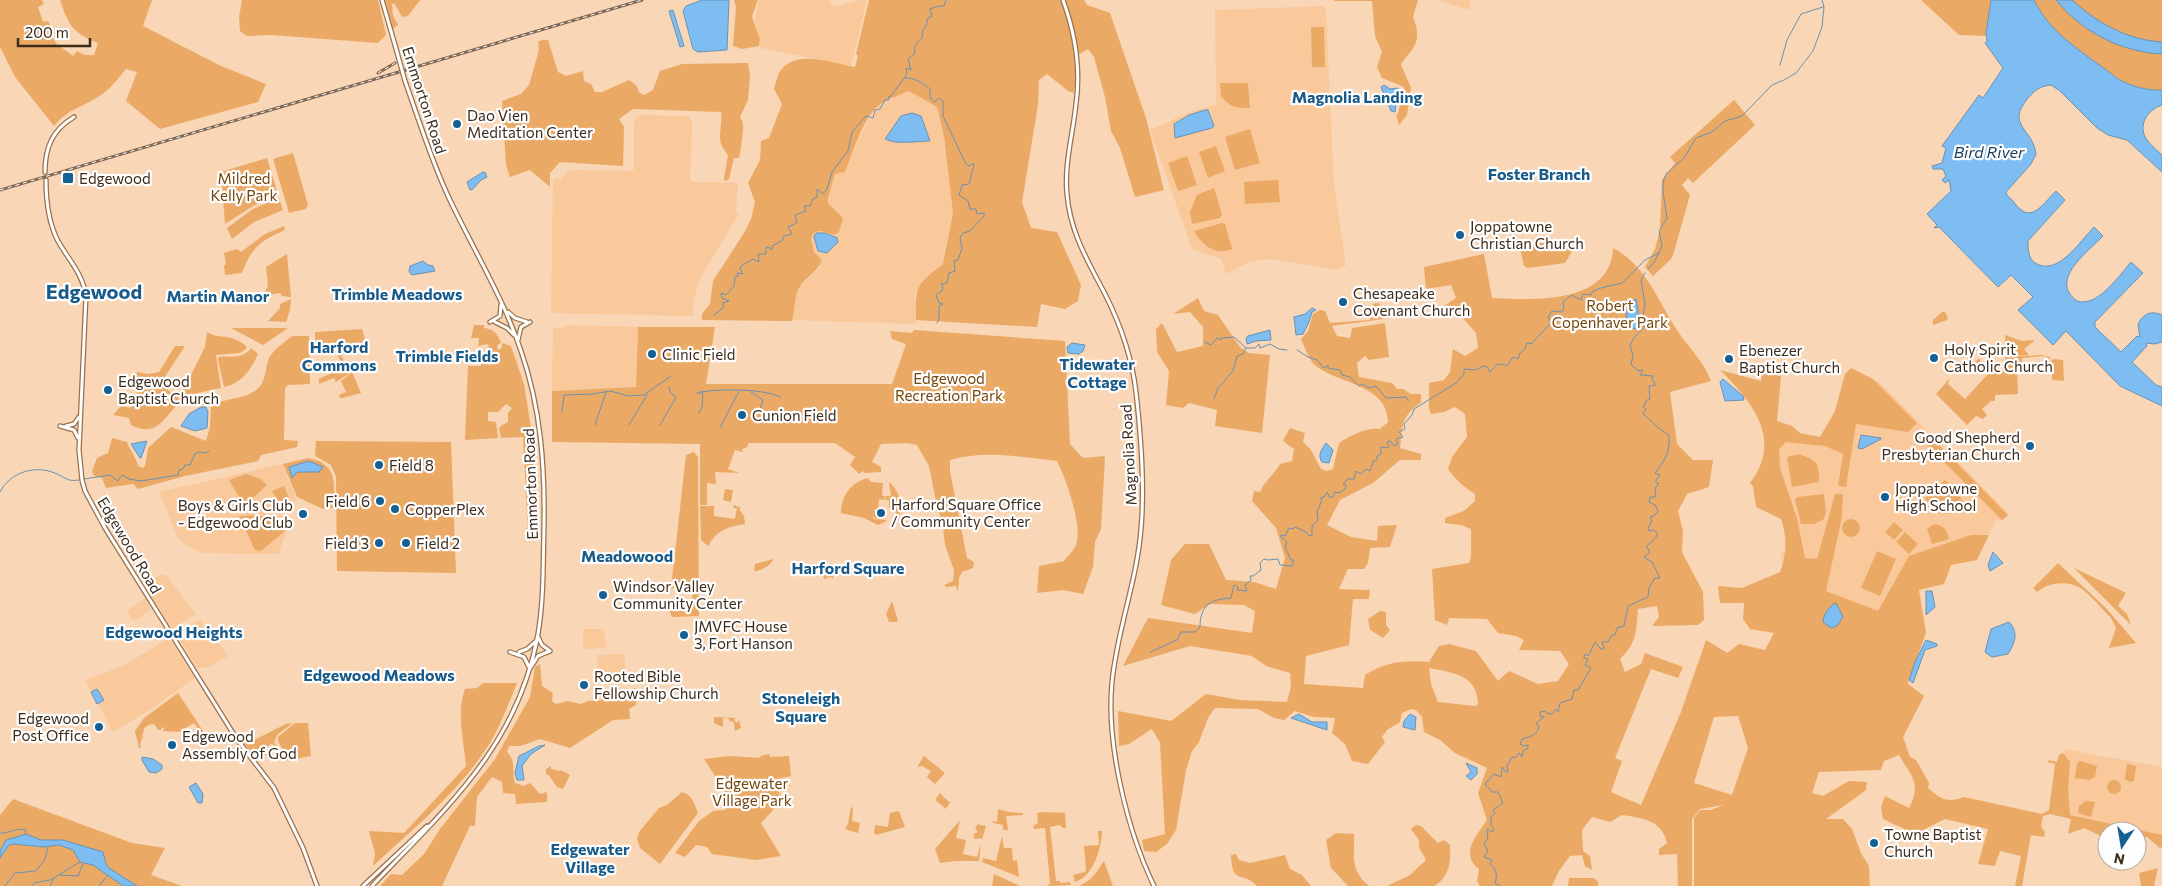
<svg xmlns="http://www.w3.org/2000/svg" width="2162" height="886" font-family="Commissioner,sans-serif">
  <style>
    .built { fill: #fac99b }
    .green { fill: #eba966; fill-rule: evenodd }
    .water { fill: #7dbdf2; stroke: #6a92b2 }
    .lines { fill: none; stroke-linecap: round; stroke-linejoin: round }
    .stream { stroke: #6a92b2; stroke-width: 1 }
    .secondary-casing { stroke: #99714b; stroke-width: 5.5 }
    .secondary { stroke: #fff; stroke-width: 3 }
    .rail-casing { stroke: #806852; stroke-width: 3 }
    .rail { stroke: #fefefe; stroke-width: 1; stroke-dasharray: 4; stroke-linecap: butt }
    .secondary-bridge-casing { stroke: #99714b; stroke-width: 5.5; stroke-linecap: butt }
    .secondary-bridge { stroke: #fff; stroke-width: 3 }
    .poi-dot { fill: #145f93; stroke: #fefefe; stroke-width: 2 }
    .labels { text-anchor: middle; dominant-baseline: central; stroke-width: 4.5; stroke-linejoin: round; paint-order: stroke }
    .street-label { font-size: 15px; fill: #3d2c1c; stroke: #fefefe }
    .poi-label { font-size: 15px; fill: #3d2c1c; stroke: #fefefe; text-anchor: start }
    .park-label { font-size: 15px; fill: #75460b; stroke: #fefefe }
    .neighbourhood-label { font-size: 16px; font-weight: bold; fill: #185a89; stroke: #fefefe }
    .water-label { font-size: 16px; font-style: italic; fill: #1e405c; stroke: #fefefe }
    .district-label { font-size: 20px; font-weight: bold; fill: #185a89; stroke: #fefefe }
  </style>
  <rect width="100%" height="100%" fill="#f9d6b5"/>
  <path class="built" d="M759 0H828L830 4 839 6 860 0H867L851 66 761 48 755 20Z
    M1436 0H1470L1469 10Z
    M1324 6 1326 11 1334 185 1346 265 1340 269H1331L1271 259 1249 262 1226 274 1221 259 1192 249 1150 130 1192 111 1216 105 1215 10Z
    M910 91 937 107 944 136 953 213 943 264 929 275 915 293 916 324 791 320 796 296 801 286 820 267 819 258 814 252 811 238 815 232 821 231 834 235 843 218 828 203V198L835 174 845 172 863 130 879 105 888 102 897 95Z
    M641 115 689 116 692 123 690 179 693 182 738 183 736 211 739 213 700 279 693 301V316L551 313 553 179H561L567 172 575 170 632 171 634 169V121L638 116Z
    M568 325 638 327 636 388 552 391 553 328H562Z
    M1852 381H1878L2009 514 2002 521 1996 520 1993 524V529L1979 544 1953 563 1927 572 1884 624 1786 620 1781 551 1789 552 1770 429 1840 443Z
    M282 464 297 500 278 509 287 531 278 554 202 553 184 544 177 536 159 492Z
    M161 574 166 575 196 614 173 628 171 627 144 585Z
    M145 598 151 609 135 621 131 619 127 611Z
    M200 619 228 656 209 667 197 668 176 634Z
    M583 629H603L607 648 583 649Z
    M169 638 195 678 145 713 113 732 85 680 123 666Z
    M625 654V673L598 674 597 655Z
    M2064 749 2162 767V837L2069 817 2055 810Z"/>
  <path class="green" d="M0 0H42L44 4 38 7 43 22 48 21 53 30 49 33 57 44 73 56 77 51 85 55H94L98 43C73 33 68 25 60 0H152L143 26 221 66 266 84 258 102 160 129 126 101 137 72 126 69C117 80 109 91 96 98 78 109 69 109 54 126L15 77 0 47Z
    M242 0H378L386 35 378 43 271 35 247 36 240 31 239 17Z
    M385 0H420L408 16 402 17 394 3 392 4 393 16 398 25 393 29Z
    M734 0H758L752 16 760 40 759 46 742 49 733 46 736 7Z
    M869 0H1084L1087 5 1110 13 1146 118 1164 190 1135 197 1120 148 1111 131 1105 97 1094 57 1088 49 1074 57 1076 77 1074 93 1068 91 1047 74 1039 80 1038 105 1022 202 1031 228 1057 232 1081 285 1078 301 1065 309 1041 304 1037 327 916 320C915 286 916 285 943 264L953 213 944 136 937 107 909 91C903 93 883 102 878 106 861 122 854 151 845 172L835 174 828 198V203L843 218 839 232 834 235 821 231 815 232 811 238 814 252 822 260C818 271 808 276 801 285 793 296 796 309 792 321L702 320V314L710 304 713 281 744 233 751 219 755 202 748 183 760 160 761 141 769 138 782 104 774 89C776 83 777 75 781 70 797 49 833 63 855 67L858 56 856 54Z
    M1335 0H1418L1413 17C1417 27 1420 38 1413 48 1409 55 1404 58 1401 65L1411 88 1407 115 1399 125 1396 115 1398 114 1404 87 1382 78 1377 67 1382 52 1375 36 1372 1H1333Z
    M1921 0H1991L1986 36 1959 35Z
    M2034 0H2162V90C2147 91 2131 86 2118 79 2088 55 2051 36 2034 0Z
    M1311 27H1324L1325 67H1312Z
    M542 40H548L558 72 566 76 583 71 584 81 591 84 595 92H602L629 80 636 85 639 92 644 95 653 90 660 71 682 64 748 63 750 76 748 100 740 117C741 119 743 122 743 125 744 128 740 156 739 158H734L729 179 725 181 724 179 728 155C714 140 723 130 721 112L633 109 619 119 624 127 623 166 560 162 550 173V187L530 170 510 177 506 165 502 101 521 94 529 85 539 50 538 42Z
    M1220 83H1248L1250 108C1235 108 1230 107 1221 96Z
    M1734 100 1755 125 1693 183 1688 178 1682 185 1690 195 1674 252 1671 259 1653 276 1645 267 1655 249 1660 230 1662 180 1675 163 1670 157Z
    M1250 129 1260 163 1235 170 1225 137Z
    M1216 146 1225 171 1208 178 1199 152Z
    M293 153 308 205 306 209 289 213 273 159Z
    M1187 156 1197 185 1178 191 1168 163Z
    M267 158 278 195 253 206 225 224 221 172Z
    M1278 180 1280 202 1245 204 1244 182Z
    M1214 188 1222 214 1220 218 1192 224 1190 212 1197 195Z
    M279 198 283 210 254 222 232 239 227 228 253 209Z
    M1222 223 1225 224 1232 249C1215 256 1202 245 1194 231Z
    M284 226 285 230C260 241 251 248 242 273L225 275 224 266 226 264 224 253 237 249 241 252 265 234Z
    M1579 240 1565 263 1528 268 1524 266 1519 245Z
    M1613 248C1647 266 1658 302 1679 333 1690 349 1704 362 1711 381L1670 392 1677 444 1693 460H1713L1709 487 1687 494 1678 511 1683 531 1682 552 1703 592 1704 620 1698 625 1652 626 1659 617 1657 606 1638 609C1636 633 1637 642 1620 659L1625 672 1641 664 1645 653 1683 667 1678 678 1651 669 1615 758 1622 761 1611 792 1641 805 1681 712 1706 640 1727 653 1739 644 1765 650 1774 633 1750 629 1743 619 1744 603H1720L1718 586 1742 588 1780 572C1787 556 1787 535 1781 519L1756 507 1753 486 1750 483C1783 439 1753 403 1720 370L1761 381 1762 368 1781 376 1777 421 1792 426 1800 433 1820 437 1835 411 1845 374 1851 368 1873 379 1917 423 1908 432 1856 424 1846 487 1838 486 1843 454 1825 446 1786 442 1779 449 1780 468 1797 518 1805 558 1817 559 1835 494H1843L1842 517 1826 591 1878 611 1909 556 1971 535H1989L1977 560 1951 565 1944 584 1919 590 1926 633 1908 682V684L1924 696 1903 737 1910 757 1916 760 1929 783 1928 788C1939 798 1948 804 1964 797L2042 814 2049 810 2055 764 2048 762 2049 760 2057 762 2059 755 2063 753 2070 762 2068 790 2070 815 2162 835V847L2160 848 2147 837H2137V831H2107V839L2084 828 2068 834 2071 819 2050 814 2043 816 2041 827 2045 832 2044 837 2031 835 2022 886H2015L2021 856 2000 851 1995 866 1978 864 1988 829 1945 819 1915 834 1883 819 1881 807 1885 796 1909 808C1922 783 1911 776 1899 755L1884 761 1881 770 1819 772 1812 793 1823 796 1849 781 1867 782 1866 790 1826 819H1843L1852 829 1861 853 1869 866 1870 886H1694V818L1700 810H1711L1723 805 1700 809 1692 819V886H1678L1677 854 1659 855V849L1667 843C1662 820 1642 818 1622 815L1610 822 1592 817 1582 830 1583 851 1590 856 1592 870 1585 866 1582 855 1570 856 1559 871 1552 886H1480L1477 881 1479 869C1459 854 1477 835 1487 820L1478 793 1487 768 1455 753 1440 740 1424 732 1422 717 1416 710 1411 709 1402 713 1400 722 1387 730 1382 737 1385 742 1368 764 1352 761 1345 744 1332 733 1335 718 1314 717 1295 711 1284 720 1274 718 1258 709 1215 708 1208 718 1199 742 1192 751 1186 770 1176 830 1167 844 1156 852 1144 851 1142 840 1165 834 1160 743 1152 729 1129 744 1119 746 1118 711 1171 721 1206 694 1240 700 1287 702 1291 687 1290 673 1266 666 1252 656 1190 646 1123 666 1148 618 1252 633 1255 611 1244 605 1210 604 1195 614 1161 605 1171 560 1185 544H1209L1226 580 1254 582 1276 589 1285 558 1276 528 1252 501 1254 491 1260 492C1265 480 1274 475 1280 464L1292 461 1294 449 1283 441 1290 428 1305 433 1303 442 1311 450 1321 469 1326 471 1333 469 1339 443C1349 436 1367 427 1380 429L1388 422C1388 385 1339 384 1316 366 1309 361 1305 347 1301 339L1308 331 1313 314 1320 310 1325 311 1330 323 1369 320 1374 316 1373 304 1379 303 1382 308 1404 307 1405 316 1332 326 1337 336 1350 338 1352 328 1385 323 1389 357 1369 360 1365 356 1357 363 1359 377 1392 383 1397 389H1403L1411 394H1421V402C1400 419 1403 423 1400 448L1421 454V460H1400L1373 483 1340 500 1327 525 1351 537 1377 541 1378 526 1397 525 1390 547 1370 548 1368 563 1364 569H1348L1339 589 1370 590 1369 599H1353L1349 645 1306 656 1304 684 1363 688 1365 675C1385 662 1405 660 1429 662L1439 646 1449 644 1476 651 1498 681 1509 671 1538 684 1558 681 1569 664 1560 651 1519 650 1524 640 1516 636 1498 633 1487 619 1449 618 1447 625 1435 620 1432 569 1469 563 1471 556V529L1461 525 1445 523V518L1464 511 1475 501V494C1464 487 1455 479 1448 469L1452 457 1467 437 1465 414 1455 407 1444 412 1431 414 1429 408V383L1444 380 1450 372 1453 349 1465 356 1478 348 1476 333 1460 315 1446 316 1444 306 1456 298 1451 285 1426 289 1424 267 1484 254 1492 298C1532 300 1611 305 1613 248ZM1429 668C1453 673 1477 674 1478 704L1475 706 1438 702 1431 684ZM1738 716 1748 748 1732 795 1694 783 1714 717Z
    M287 254 291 297 282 296 280 293 263 296 268 286 266 267Z
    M452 290 457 291V300H436V291L452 292Z
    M1198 298 1204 311 1218 315 1240 347 1249 353 1270 355 1262 433 1215 426 1217 410 1189 403 1183 408 1166 405 1169 371 1157 352 1156 329 1162 323 1177 352 1203 346V327L1190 312 1173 314Z
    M291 299 290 310 286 322 268 321 280 308V304Z
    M1942 312H1945L1948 318 1947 320 1933 325V320Z
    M474 325H484V328C494 329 498 334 501 343L497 345 498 350 502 348V343L511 346 524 384 532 434 537 533 528 535 523 437 501 438 499 428 502 425 508 422V413L512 408 506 404 498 412H488V421L496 422 498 438 465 440 468 366H481L482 354H488L489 346 487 344 478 346 479 338H471Z
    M638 327H715L706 384H892L906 344 892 339 890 331 912 333 914 330 1065 341 1070 444 1083 458 1105 456 1101 529 1095 542 1093 567 1083 594 1063 590 1037 593 1039 566 1064 561C1068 556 1074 550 1076 545 1083 526 1066 479 1057 461 1021 457 985 450 950 460V471L967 558 974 562 973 568 962 572 959 578 958 592 956 586 947 587 944 585 953 581 954 570 945 545 943 527 936 501 929 466 917 445 908 443 881 444 872 462 881 467V472L864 473 863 471 859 474 850 465 855 457 835 443H749L746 448 742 449 743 452 735 450 728 469 739 473 715 472 716 484 707 483V505H700V444L552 442V391L636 387Z
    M231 328H288L263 345Z
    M362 329 367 346 363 348 360 342 349 347 351 353 341 355 350 373 336 382 334 378 319 384V379L334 372 333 366 341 362 336 352 328 355 324 348 315 351V332Z
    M207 332C219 340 229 332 246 346V349L240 353 216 355 221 388C210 390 198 392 188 397 166 408 162 441 131 425L129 418 113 415 121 406 130 408C144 390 131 387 137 372L149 374 159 372 175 346H185L164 378C164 385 166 389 172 393L183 391 205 347Z
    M2005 335 2022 341 2033 340 2034 341 2024 349 2029 355 2006 356Z
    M292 336H309L310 384 288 385 285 388 284 440 298 441 297 447 261 455 258 461 185 476 138 489 133 484 106 488 102 478 94 476 92 471 97 458 108 453 112 438 127 442C130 451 136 457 138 466L143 468 145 466 148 448 171 427 206 441 210 427 211 407C225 396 249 401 261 385 266 377 266 366 269 358 273 350 285 342 292 336Z
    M251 348 258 354C250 371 243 382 224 387L218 360 219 357C231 356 244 359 251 348Z
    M2042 355 2050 357 2049 362 2047 363V357L2043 356 2022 358V366L2017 367 2018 394 1995 395V401H1991L1982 409 1987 415 1983 419 1976 416 1967 425 1936 394 1950 378 1948 384 1965 399 1988 374 1975 362 1978 359H1980L1981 365 2006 364 2005 357Z
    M2053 359 2063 360 2064 381 2052 380V365H2048Z
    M352 372 361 393 342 398 339 397V395L346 392 341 381Z
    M1929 435 2008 515 2002 520 1923 441Z
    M316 441 451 442 456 573 337 571 336 477 331 465 315 456Z
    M694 452 698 457 699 616 672 617 669 610 690 611 693 592 671 588 686 455Z
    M1799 454C1816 460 1820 463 1819 482L1792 487 1787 457Z
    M308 458C339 464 334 484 334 508L323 509 297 497 283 464Z
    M246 474 261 479 267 485 247 503 242 502 229 480Z
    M868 478 871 482 883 483 882 496H885L884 500 879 499 878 511 874 509V511L878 512 880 518 886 519 874 518V514L873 519 886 520 887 521 878 525 864 518 841 513C841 496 851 482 868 478Z
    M1945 480 1965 503C1950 519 1936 518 1925 498Z
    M889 482C901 492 902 505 899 520L896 518V508H889V500H885L886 496H891Z
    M284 486 289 498 279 503 272 491Z
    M725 489 733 490 731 502 723 500Z
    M1824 494 1826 513 1823 520 1814 524H1801L1795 500 1797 497Z
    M734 505 741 508 739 509 744 516 745 524C728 526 716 531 708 546L701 540 700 506H714V516L735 519 737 508H733Z
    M253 515C268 516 277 519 285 531L261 551 255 550 239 516Z
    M1842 528a9 9 0 1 1 18 0a9 9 0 1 1-18 0Z
    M1894 522 1903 530 1894 540 1885 532Z
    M1934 524C1944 526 1947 529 1949 539L1932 544 1927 529Z
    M1905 532 1918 544 1909 554 1896 542Z
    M1877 551 1896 559 1880 596 1861 588Z
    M773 559C772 565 759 572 754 571L755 564Z
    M2058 563 2107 609 2136 643 2109 648 2116 628 2111 618C2101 608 2090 594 2079 587 2066 580 2047 583 2037 592L2033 588Z
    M835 565 838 566 840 576H833V579L831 577 826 578 825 580 821 572 824 573 836 567Z
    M2074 568 2126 593 2118 606 2127 614 2131 625Z
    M892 601 898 621 896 622H889L886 614Z
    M1380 611 1386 612V625L1390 630 1383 638 1370 630 1368 619Z
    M540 664 542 686 553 693 552 701 556 704 567 701 581 704 588 701 610 699 616 694 628 693 631 689 635 688 638 691 636 705 629 709 630 719 613 720 570 748 540 739 521 746H509L507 752C517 762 511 771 515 783L524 786 530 783 540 794 547 792V802L516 804 515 794 503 793 502 782 492 777 477 797 475 826H470L442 886H380L391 874 402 875 424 854 440 829 495 759 530 697 535 667Z
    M483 683H517C509 703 501 724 490 743 459 792 415 827 373 866L375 854 369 831 404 833 466 766C464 742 456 712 465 689L477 688Z
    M178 693 209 740 204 741V737L194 723 179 732 163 731 164 728 162 727 161 730H158L155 725 151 724 145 727 142 736 144 738H142L140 746 142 747 139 748 135 731 144 718Z
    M714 717 736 718 734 720 737 723 739 720 741 728 735 731 734 722 730 721 728 718H723V727L714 723Z
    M293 723 278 734 274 742 282 754 281 757 272 743 266 748 270 753 265 756C262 752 257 750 251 752L242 741 248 743 286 724Z
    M295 723H308L311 756 285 761 284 752 278 741V737Z
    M769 754 770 757 789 756 791 776 778 779C783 802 777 807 761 823L781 856 756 860 712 854 707 847 696 845 685 857 675 853 699 821 713 811 725 810 727 806 723 788 704 759 730 756 760 758 761 756Z
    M924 756 945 773 935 784 927 777 931 771 922 766 917 767Z
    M2080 761 2097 766 2095 777 2089 780 2075 778 2077 763Z
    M2127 764 2136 766 2134 781 2130 782 2125 779Z
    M551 766V769L560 771 561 770 570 775 563 789 557 787 548 774 546 775V769Z
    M2107 787a7 7 0 1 1 14 0a7 7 0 1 1-14 0Z
    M682 792C693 795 694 804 698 813L660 864 640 848 637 839 639 832 659 808 667 805Z
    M940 793 949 802 951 801 946 809 935 800Z
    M13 799 132 843 165 848 151 875 182 886H0V815Z
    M2086 801 2095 802 2091 817 2078 813 2079 806Z
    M851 807 853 808 852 821 860 823 858 833 845 829 848 824Z
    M998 809 1009 812 1023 813V815L1006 816 1008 830H1003V825L993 823V821L997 822Z
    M899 811 905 827 876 835 874 833 875 825 888 827 890 813Z
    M1043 812 1065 813 1066 828H1063L1060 825 1050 827 1056 881H1060V883L1070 882 1071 885 1046 886 1050 884 1045 828 1034 829 1033 826 1038 823 1037 813Z
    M960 820 956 838 966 840 963 854 977 857 981 844 979 861H956L940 863 935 849Z
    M978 823 979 825 986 826 982 840 981 838 975 839 974 837V833H977V830L975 829Z
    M1416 825 1421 826 1438 843 1444 840 1450 845C1451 861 1450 877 1434 886H1387L1410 875 1426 860 1419 847V840L1411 829Z
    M1098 831H1102V834C1100 851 1094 875 1075 882L1073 875 1085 872 1086 869 1084 846 1099 845Z
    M1336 833 1354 834C1355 857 1349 869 1369 886H1377H1348L1331 868 1326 840Z
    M1002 836 1004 848H1012L1013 861 1017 860 1019 877 982 862 983 858 996 861Z
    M1236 854 1239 860 1250 863 1285 855 1290 869 1302 875 1311 886H1257C1242 870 1232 886 1231 855Z
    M1104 861 1113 886H1079C1093 879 1095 874 1104 861Z
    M2158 868 2154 886H2141L2139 873Z
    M994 874 1020 886H992Z
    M1569 878H1594L1598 882V886H1568Z"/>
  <path class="water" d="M702 0H729L727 50 698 52 693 49 683 11 686 6Z
    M1991 0H2034C2051 36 2088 55 2118 79 2131 86 2147 91 2162 90V105C2147 110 2137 126 2147 140 2151 146 2157 150 2162 155V172L2127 140 2108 135 2097 128 2060 91 2051 85C2040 86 2035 90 2028 98 2005 126 2033 128 2036 154L2031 164 2006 192C2007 197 2010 197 2013 201 2030 226 2041 206 2056 191L2065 200 2028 241C2028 249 2028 258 2035 263 2058 277 2080 241 2094 227L2103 236C2088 252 2048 280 2077 301 2097 308 2119 276 2131 262L2143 273 2095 322V327L2121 352 2137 336 2140 337 2138 324C2143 314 2151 310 2162 315V342L2155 344 2146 343 2147 346 2132 362 2156 385 2162 387V406L2120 386 2066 331 2053 345 2018 310 2033 297 2011 275 1998 287 1939 227 1934 228 1937 225 1927 214 1951 191 1949 180 1945 183 1942 180 1946 176 1943 169H1933L1932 166 1942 163 1946 148 1942 146 1979 95 1983 98 2003 68 1985 43 1987 41 1986 33Z
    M2056 0H2072C2097 23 2128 40 2162 42V54C2121 52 2082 32 2056 0Z
    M673 10 684 46 680 47 669 11Z
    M1384 85 1390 89 1398 88 1395 112 1391 111 1381 87Z
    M1205 110H1208L1214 126 1212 128 1175 138 1174 124 1189 115Z
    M912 113 921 116 930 141C918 141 896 145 885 139L901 116Z
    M483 172H485L487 177 481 180 473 189 470 190 467 182Z
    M816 233H825L837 238 838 242 827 253 818 251 814 237Z
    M423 261 428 265 433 266 435 271 412 275 409 272 410 266Z
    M1636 299 1639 317 1637 329 1627 327C1627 316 1622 307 1636 299Z
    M1312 308 1316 310 1312 312 1309 322 1303 334 1296 335 1294 317 1305 314Z
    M1270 330 1271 340 1256 341 1247 344 1246 338 1248 336Z
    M1072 343 1085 345 1083 351 1079 354 1068 353 1067 347Z
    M1723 379 1743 396 1744 400 1725 401 1720 382Z
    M201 407H206L208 412 207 428 195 431 181 426 189 414Z
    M1861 435 1881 438V439L1862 449 1858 448Z
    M147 441 141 458H140L131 444Z
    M1326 443 1333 450 1329 463 1322 462C1317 455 1322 449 1326 443Z
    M309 461 323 467 319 472H297L292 478 289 467Z
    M1993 552 2003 563 1990 571 1988 565Z
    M1926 591H1932L1935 607 1926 615Z
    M1836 603 1843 617 1837 626 1831 628 1823 622C1823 615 1829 606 1836 603Z
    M2009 622C2019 632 2015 643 2008 654L1992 657 1985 652 1991 629Z
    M1926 640 1937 644V646L1925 650 1913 683 1909 680 1915 662Z
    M97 689 104 700 97 704 91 692Z
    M1299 714 1312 722H1327V730L1291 718Z
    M1410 714 1416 717 1415 730 1403 727 1404 721Z
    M545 745 531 754 522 766 524 780H517L515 773 519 756 539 746Z
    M142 757 153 759 162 765V769L156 773 149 772 142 760Z
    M1466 763 1477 768V774L1471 780 1466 776 1471 772Z
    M196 783 203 794 202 803H198L189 787Z
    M26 834 41 840H63L103 852 106 864 109 868 137 886H123L93 865 80 862 73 850 59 845 43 847 14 844 9 845 0 858V851L6 840Z"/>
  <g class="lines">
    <path class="stream" d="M1780 65 1787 40 1801 14 1823 7
      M905 78C913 77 923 83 930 89V98L935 102 939 98 943 101V116L966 164 970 166 973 163 974 165 969 184 962 185 959 195 968 201 970 209H976L977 214 984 213V216L970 231 963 233 960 238 962 248 958 260 954 261 955 271 949 273 947 283 941 284 943 287 942 291 936 295 939 303 943 304 939 306V319L937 323
      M1648 269 1655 261 1662 246 1659 231 1667 218 1663 192V182L1666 174 1684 158 1696 138 1712 132 1725 121 1742 116 1772 85 1784 80 1796 73 1813 51 1822 27 1824 7 1822 0
      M714 315 723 308V303L729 301 722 298 721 293 726 295 734 286 735 277 739 276 737 273 743 274 740 269 741 266 753 259 759 262 758 254H766V247L770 248 772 250V246L782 241 784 236 792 234 788 227 797 223 795 215 806 211 804 206H810L813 199 817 197V189L823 194 827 189 832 172 848 151 852 132 866 116 873 118 875 110 880 109 885 100H889L888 97 891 96 907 74 906 68 911 70 908 59 915 53C913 47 917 41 922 38L923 30 927 24V19L932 16 930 9 939 6H944L946 0
      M1205 342 1211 345 1217 338 1221 340V338L1234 337 1246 348H1255L1259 344 1260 348 1270 344 1279 349 1287 350
      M1297 350 1308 357 1317 360 1324 368 1328 365V368L1340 370 1342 375 1350 377 1359 386 1362 384 1369 388 1376 386 1386 398 1406 397 1408 400
      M700 392C722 389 760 388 781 397
      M751 392 763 400 759 412
      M697 393H703L702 407 699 413
      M1214 399 1218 388 1233 371 1237 356 1243 354 1246 348
      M562 412 564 395 593 394 610 391 628 396 644 395 671 376
      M595 425 606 392
      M629 425 647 395
      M660 425 675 399V396L670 392 669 387
      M720 428 739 391
      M84 479 110 475 118 481 122 475 129 479 141 481 178 475 179 470 183 469 185 465H190L195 454 199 452 205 453 209 451
      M0 492C10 472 36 464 57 474 66 478 68 482 79 480
      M1150 652 1177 640 1181 632H1195L1200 627C1200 605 1211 599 1231 598L1234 585 1238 587 1237 590 1247 591 1245 585 1251 580 1250 576H1253L1261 570 1260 563 1264 559 1268 560 1278 559 1280 565 1292 566 1294 560H1291L1285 547 1287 542 1281 537V535L1285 536 1289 528 1293 529 1295 527 1306 532 1309 536 1312 535V526L1318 520 1317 512 1322 500 1320 498 1324 497 1327 492 1330 498 1334 496V492L1339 493 1345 489 1346 485 1343 484 1348 479H1354L1356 471 1361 474 1366 469 1370 471 1373 461 1377 460V456L1381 454V447L1388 448 1389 446 1387 442 1390 441 1394 446 1398 444 1396 439 1403 437 1399 432 1405 429 1404 424 1412 415 1414 409 1456 383 1464 374V369L1476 370 1483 366 1487 367 1490 372 1496 365 1502 364 1507 366 1513 357 1518 359 1520 353 1525 349 1527 343 1531 344 1551 323 1548 317 1552 311 1562 312 1564 308 1563 302 1572 295 1581 300 1583 294 1591 295 1593 291 1601 288 1622 283 1645 260 1659 253
      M0 833C9 834 16 827 26 830V834
      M60 875 78 876 83 864
      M5 886 15 873 36 871 45 859 48 847
      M32 886 34 883 50 880 80 862
      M50 886 54 878
      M99 886 108 875
      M1500 886 1495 883C1498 875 1496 869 1490 864L1492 860 1484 857 1488 851 1484 843 1488 839 1487 829 1492 832 1494 829 1491 825V817L1495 813 1493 810 1503 803 1498 792H1492L1485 784 1494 774 1501 777 1502 767 1506 772H1508L1507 766 1512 757 1515 758 1519 753 1522 757 1523 751 1528 748V745L1524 746 1520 744 1522 739C1529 737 1536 736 1539 727L1536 723 1544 717 1540 716V712L1545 711 1546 713 1552 714 1556 709 1558 712 1560 703 1572 699 1574 690H1578L1591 668 1585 665 1588 659 1584 658V655H1589L1595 642 1601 649H1604L1602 642H1608L1612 635H1615L1617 628 1624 626 1628 606 1648 597 1649 588 1655 578H1660L1652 562 1644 557 1649 553V550L1646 547 1657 536V533L1653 530 1649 531 1648 528 1652 521 1650 517 1655 515 1658 511 1655 505 1649 502 1650 497H1656L1655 488 1659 484 1656 483V480L1660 475 1655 473C1665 460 1670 453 1669 435 1658 429 1652 421 1643 414L1646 409 1643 407 1647 400 1650 399 1649 386 1656 385 1652 379 1653 376 1640 375 1643 370 1638 371 1631 364 1633 355 1630 345 1634 338 1647 324 1643 316 1645 304 1641 280 1645 273"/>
    <defs>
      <path id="secondary" d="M382 0 395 45
        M1063 0C1075 33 1081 68 1076 104 1073 134 1064 164 1067 194 1070 233 1089 263 1106 296 1121 326 1132 358 1136 392 1141 436 1145 484 1141 529 1137 581 1117 630 1112 682 1106 744 1127 830 1154 886
        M45 172C45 148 52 130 74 117
        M46 180C46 200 48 222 58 241 68 259 83 274 86 296L79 450 82 480 85 491 105 528 213 701 236 738 274 788 303 848 317 886
        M508 312 515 318 527 322
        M490 322 500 316 501 305
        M495 322 507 328 514 335
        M518 340 521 327 530 322
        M60 426 74 430 78 438
        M66 426 74 424 79 417
        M538 637 542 645 550 651
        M510 652 524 657 529 667
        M519 652 527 649 536 641
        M531 667 538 656 550 651
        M363 886 427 826
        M372 886C446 808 518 746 538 634 544 598 543 563 544 527 545 467 541 408 521 351 503 297 473 249 449 198 431 160 419 120 405 81"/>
    </defs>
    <use href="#secondary" class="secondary-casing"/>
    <use href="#secondary" class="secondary"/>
    <defs>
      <path id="rail" d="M378 73 395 63
        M0 190 642 0"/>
    </defs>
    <use href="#rail" class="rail-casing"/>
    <use href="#rail" class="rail"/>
    <defs>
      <path id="secondary-bridge" d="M395 45 405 81"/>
    </defs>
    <use href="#secondary-bridge" class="secondary-bridge-casing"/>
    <use href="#secondary-bridge" class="secondary-bridge"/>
  </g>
  <g class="poi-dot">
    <circle cx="457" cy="124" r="5"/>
    <rect x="62" y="172" width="12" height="12" rx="2.5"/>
    <circle cx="1460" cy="235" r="5"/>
    <circle cx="1343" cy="302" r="5"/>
    <circle cx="652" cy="354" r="5"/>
    <circle cx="1934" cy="358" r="5"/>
    <circle cx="1729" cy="359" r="5"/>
    <circle cx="108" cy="390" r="5"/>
    <circle cx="742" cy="415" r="5"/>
    <circle cx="2030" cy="446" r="5"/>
    <circle cx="379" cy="465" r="5"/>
    <circle cx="1885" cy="497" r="5"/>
    <circle cx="380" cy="501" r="5"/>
    <circle cx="395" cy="509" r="5"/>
    <circle cx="881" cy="513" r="5"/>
    <circle cx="303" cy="514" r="5"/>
    <circle cx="379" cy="543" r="5"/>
    <circle cx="406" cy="543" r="5"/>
    <circle cx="603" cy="595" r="5"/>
    <circle cx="684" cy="635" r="5"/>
    <circle cx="584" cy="685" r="5"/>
    <circle cx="99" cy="727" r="5"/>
    <circle cx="172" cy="745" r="5"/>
    <circle cx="1874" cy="843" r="5"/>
  </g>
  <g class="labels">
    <g class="street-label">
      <text transform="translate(425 100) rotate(72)">Emmorton Road</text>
      <text transform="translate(1128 455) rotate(-93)">Magnolia Road</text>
      <text transform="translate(530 484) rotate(-92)">Emmorton Road</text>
      <text transform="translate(130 545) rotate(59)">Edgewood Road</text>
    </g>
    <g class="poi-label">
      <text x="467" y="115">Dao Vien<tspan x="467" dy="17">Meditation Center</tspan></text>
      <text x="79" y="178">Edgewood</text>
      <text x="1470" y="226">Joppatowne<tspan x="1470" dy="17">Christian Church</tspan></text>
      <text x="1353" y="293">Chesapeake<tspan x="1353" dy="17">Covenant Church</tspan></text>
      <text x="1944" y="349">Holy Spirit<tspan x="1944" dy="17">Catholic Church</tspan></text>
      <text x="1739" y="350">Ebenezer<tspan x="1739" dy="17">Baptist Church</tspan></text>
      <text x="662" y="354">Clinic Field</text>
      <text x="118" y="381">Edgewood<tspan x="118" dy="17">Baptist Church</tspan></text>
      <text x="752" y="415">Cunion Field</text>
      <text x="2020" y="437" text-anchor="end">Good Shepherd<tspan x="2020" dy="17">Presbyterian Church</tspan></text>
      <text x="389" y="465">Field 8</text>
      <text x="1895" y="488">Joppatowne<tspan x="1895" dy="17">High School</tspan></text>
      <text x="370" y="501" text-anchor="end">Field 6</text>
      <text x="891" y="504">Harford Square Office<tspan x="891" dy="17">/ Community Center</tspan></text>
      <text x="293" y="505" text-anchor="end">Boys &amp; Girls Club<tspan x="293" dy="17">- Edgewood Club</tspan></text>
      <text x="405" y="509">CopperPlex</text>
      <text x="369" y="543" text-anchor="end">Field 3</text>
      <text x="416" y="543">Field 2</text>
      <text x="613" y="586">Windsor Valley<tspan x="613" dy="17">Community Center</tspan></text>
      <text x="694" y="626">JMVFC House<tspan x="694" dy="17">3, Fort Hanson</tspan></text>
      <text x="594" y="676">Rooted Bible<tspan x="594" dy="17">Fellowship Church</tspan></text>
      <text x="89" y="718" text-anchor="end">Edgewood<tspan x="89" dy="17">Post Office</tspan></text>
      <text x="182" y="736">Edgewood<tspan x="182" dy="17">Assembly of God</tspan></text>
      <text x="1884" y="834">Towne Baptist<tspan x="1884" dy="17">Church</tspan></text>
    </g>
    <g class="park-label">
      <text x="244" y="178">Mildred<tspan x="244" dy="17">Kelly Park</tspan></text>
      <text x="1610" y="305">Robert<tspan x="1610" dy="17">Copenhaver Park</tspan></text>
      <text x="949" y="378">Edgewood<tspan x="949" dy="17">Recreation Park</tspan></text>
      <text x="752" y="783">Edgewater<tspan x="752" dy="17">Village Park</tspan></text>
    </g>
    <g class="neighbourhood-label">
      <text x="1357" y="96">Magnolia Landing</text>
      <text x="1539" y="173">Foster Branch</text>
      <text x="397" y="293">Trimble Meadows</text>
      <text x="218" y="295">Martin Manor</text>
      <text x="339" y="346">Harford<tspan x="339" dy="18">Commons</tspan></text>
      <text x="447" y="355">Trimble Fields</text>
      <text x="1097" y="363">Tidewater<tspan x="1097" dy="18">Cottage</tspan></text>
      <text x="627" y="555">Meadowood</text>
      <text x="848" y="567">Harford Square</text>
      <text x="174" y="631">Edgewood Heights</text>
      <text x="379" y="674">Edgewood Meadows</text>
      <text x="801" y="697">Stoneleigh<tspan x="801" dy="18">Square</tspan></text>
      <text x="590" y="848">Edgewater<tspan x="590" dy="18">Village</tspan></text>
    </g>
    <g class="water-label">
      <text x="1989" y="151">Bird River</text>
    </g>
    <g class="district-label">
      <text x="94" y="291">Edgewood</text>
    </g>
  </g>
  <g transform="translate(2122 846) rotate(192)"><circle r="24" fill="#fefefe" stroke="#b1aaa4"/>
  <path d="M0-4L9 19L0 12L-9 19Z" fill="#145f93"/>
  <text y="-8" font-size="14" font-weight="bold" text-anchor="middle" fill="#3d2c1c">N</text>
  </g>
  <path d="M18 38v8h72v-8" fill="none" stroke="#3d2c1c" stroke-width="2.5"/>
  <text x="25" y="38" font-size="15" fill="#3d2c1c" stroke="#fefefe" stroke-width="4" paint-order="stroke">200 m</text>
</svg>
